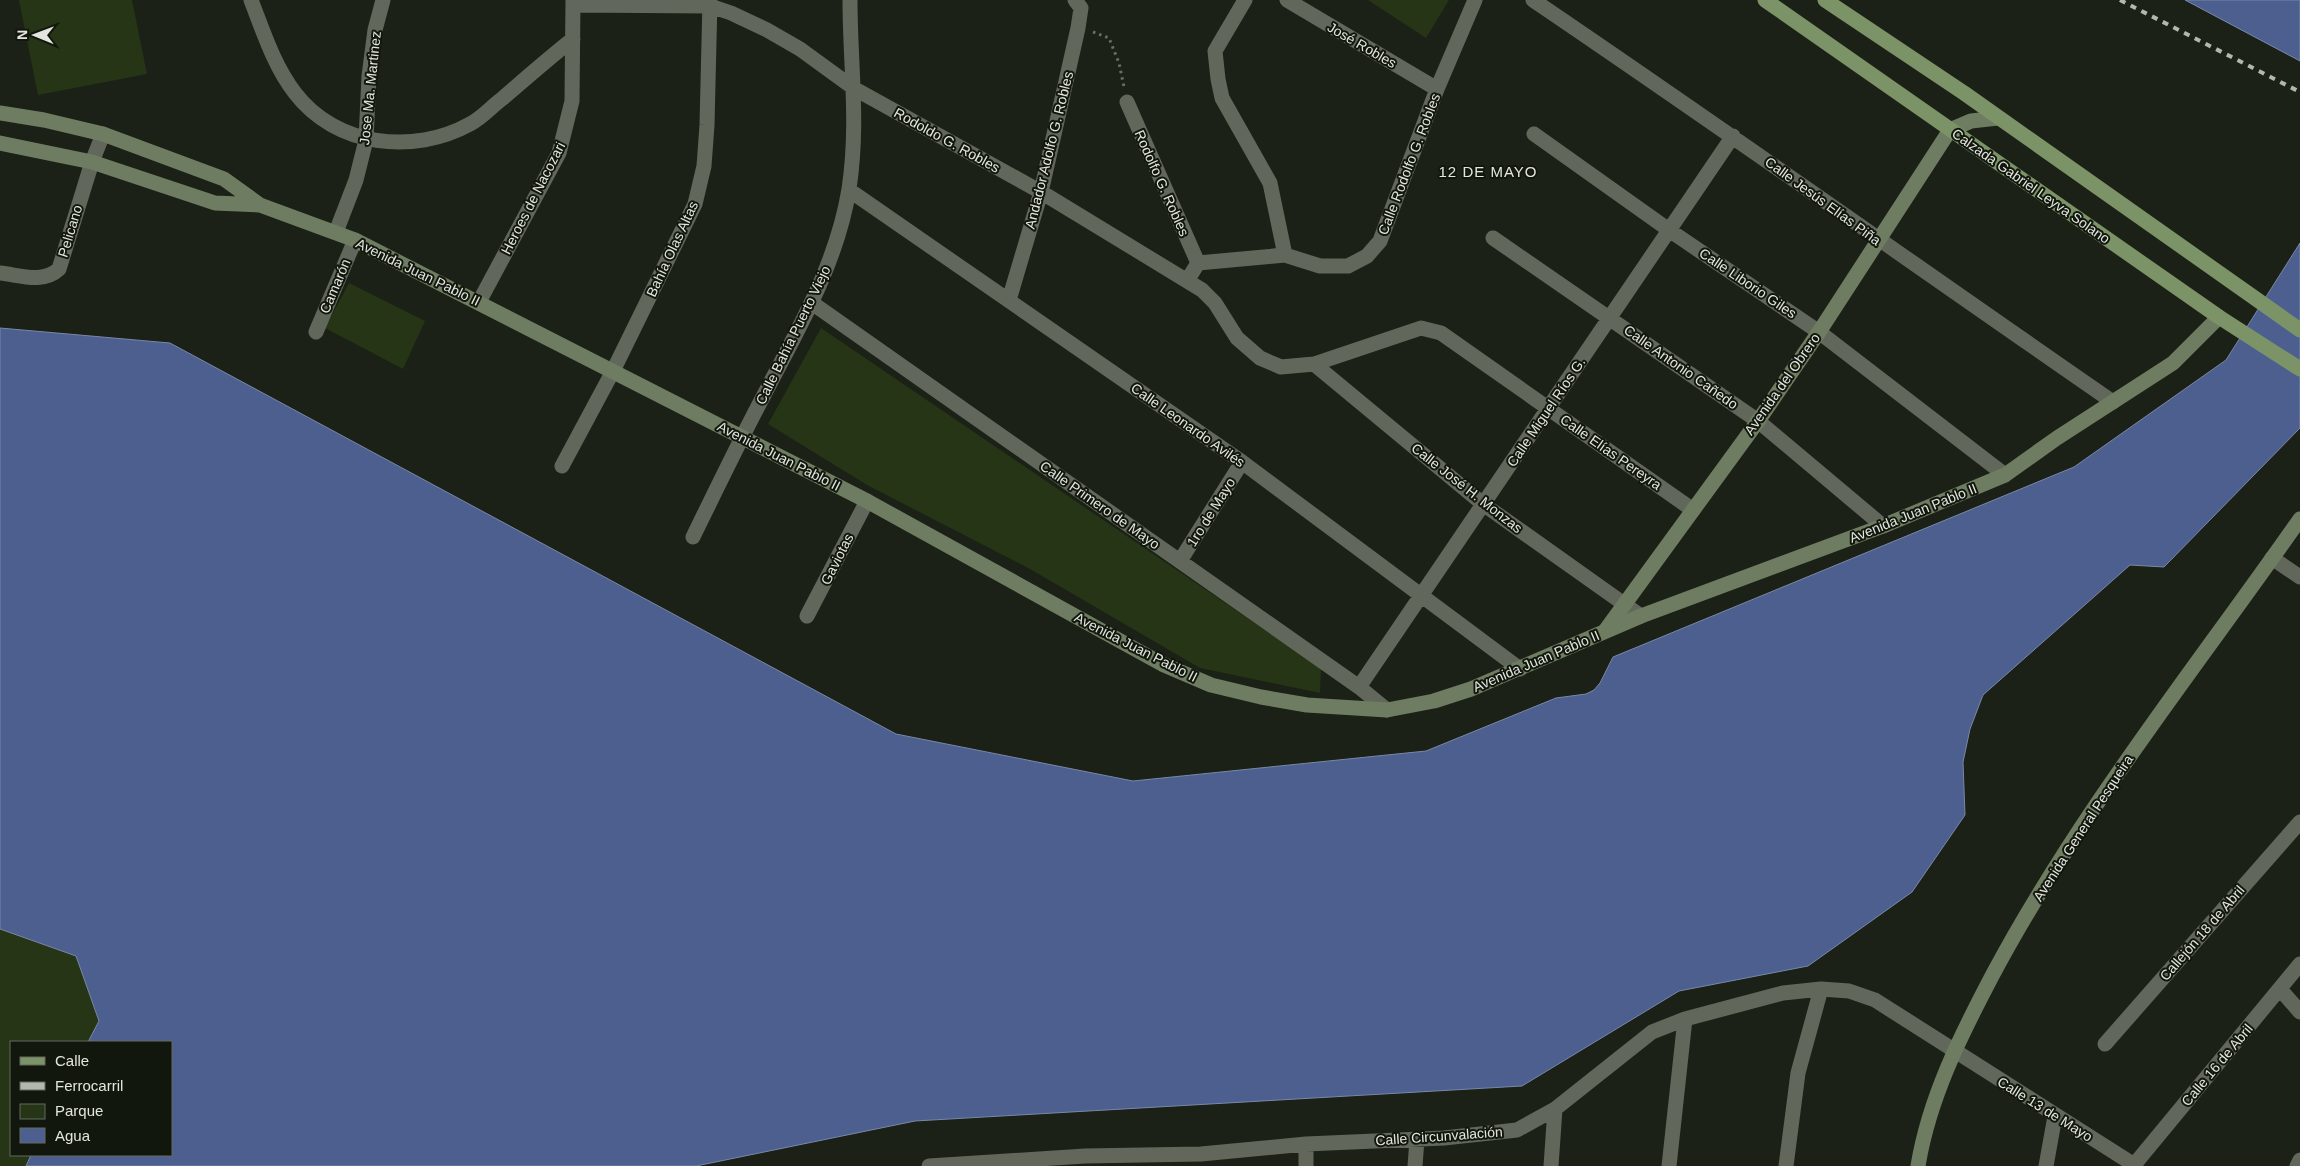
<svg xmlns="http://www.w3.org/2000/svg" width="2300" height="1166" font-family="Arial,sans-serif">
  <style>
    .green { fill: #253516 }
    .water { fill: #4c5f8f; stroke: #7988a7 }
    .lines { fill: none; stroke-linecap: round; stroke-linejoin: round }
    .path { stroke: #696e65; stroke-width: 3; stroke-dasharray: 2.5 4; stroke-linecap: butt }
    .street { stroke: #61685b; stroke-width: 15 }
    .secondary { stroke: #6e7d61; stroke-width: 15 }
    .primary { stroke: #7b9366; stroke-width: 15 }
    .rail { stroke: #b2b7af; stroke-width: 4; stroke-dasharray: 6 6; stroke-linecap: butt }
    .labels { text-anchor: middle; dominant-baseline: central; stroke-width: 4; stroke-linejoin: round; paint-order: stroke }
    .street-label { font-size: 14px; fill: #e2e6df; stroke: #12170d }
    .neighbourhood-label { font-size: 15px; letter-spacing: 1px; fill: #e2e6df; stroke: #12170d }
  </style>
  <rect width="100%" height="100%" fill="#1b2116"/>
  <path class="green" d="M19 0H132L147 74 38 95Z
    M1368 0H1449L1426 38Z
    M349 283 425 321 403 369 325 328Z
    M821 328 1321 668 1320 693 1200 668 1030 569 867 485 768 424Z
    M0 929 76 956 99 1021 88 1042H11V1155H31L26 1166H0Z"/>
  <path class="water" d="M2185 0H2300V61Z
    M2300 243V428L2164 567 2130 565 1983 695 1970 729 1963 762 1965 815 1912 892 1808 966 1679 991 1522 1086 915 1121 696 1166H26L31 1155H171V1042H88L99 1021 76 956 0 929V328L170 343 896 734 1133 781 1426 751 1556 698 1586 694 1594 690 1600 683 1613 657 2074 467 2226 360Z"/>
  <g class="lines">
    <path class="path" d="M1093 32 1109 38 1119 63 1124 87"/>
    <path class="street" d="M251 0C263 31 274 66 295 93 336 147 414 155 470 124 482 118 492 106 503 98 526 78 549 58 573 39
      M1245 0 1215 51 1218 79 1222 98 1270 183 1285 255
      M1287 0 1437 89
      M1533 0C1728 132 1919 268 2113 402
      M573 5 710 6 731 13 767 30 800 49 855 89 1041 192 1202 290 1215 303 1237 338 1260 358 1281 367 1314 364 1421 328 1441 333 1693 510
      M1127 102 1198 263
      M1534 134 1669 230 1819 332 2005 475
      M849 190 1242 462 1520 669
      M336 232 356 180 366 140 369 76 375 30 383 0
      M1493 238 1758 421 1883 526
      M0 273C20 275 43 284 59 269L92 162 103 134
      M1187 281 1198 263 1285 255 1320 266H1348L1367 256 1380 241 1437 89 1475 0
      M1009 300 1041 192 1078 28 1081 8 1075 0
      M479 302 559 153 572 101 573 0
      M812 303 1359 687 1387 710
      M316 332 355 240
      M1314 364 1483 504 1641 616
      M562 466 613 371 695 204 704 166 707 125 710 0
      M693 537C716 490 739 442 764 395 798 329 837 264 849 189 859 123 850 65 850 0
      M2272 558 2300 577
      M1180 561 1242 462
      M807 616 867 501
      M1359 687 1733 136
      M2280 989 2300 1012
      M2105 1044 2300 822
      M2134 1165 2300 964
      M929 1166 1085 1156 1201 1154 1306 1144 1444 1138 1517 1130 1555 1109 1652 1032 1685 1019 1783 993 1821 989 1849 991 1875 1000 2136 1166
      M1306 1166V1144
      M1415 1166 1417 1140
      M1551 1166 1555 1109
      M1669 1166 1685 1019
      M1786 1166 1798 1073 1821 989
      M2046 1166 2055 1116
      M2297 1166 2300 1160"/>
    <path class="secondary" d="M0 113 44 120 103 134 224 179 260 205
      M0 143 92 162 215 203 260 205 355 240 867 501 1162 664 1211 685 1261 697 1307 705 1387 710 1434 701 1471 689 1641 616 1883 526 2005 475 2057 438 2173 363 2219 317
      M1605 631 1758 421 1819 332 1950 130 1971 121 1998 118
      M1918 1166C1929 1098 1961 1035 1992 976 2079 813 2195 669 2300 519"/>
    <path class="primary" d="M1765 0 2219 317 2300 369
      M1825 0 1964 93 2300 330"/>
    <path class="rail" d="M2120 0 2300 92"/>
  </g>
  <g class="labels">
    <g class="street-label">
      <text transform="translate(1362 45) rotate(30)">José Robles</text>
      <text transform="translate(370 88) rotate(-84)">Jose Ma. Martinez</text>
      <text transform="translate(947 140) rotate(29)">Rodoldo G. Robles</text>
      <text transform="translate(1049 150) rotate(-76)">Andador Adolfo G. Robles</text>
      <text transform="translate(1409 164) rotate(-69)">Calle Rodolfo G. Robles</text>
      <text transform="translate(1162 183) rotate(66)">Rodolfo G. Robles</text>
      <text transform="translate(2031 186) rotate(35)">Calzada Gabriel Leyva Solano</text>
      <text transform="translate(533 198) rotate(-63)">Heroes de Nacozari</text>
      <text transform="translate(1823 201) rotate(36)">Calle Jesús Elías Piña</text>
      <text transform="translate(70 231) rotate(-73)">Pelicano</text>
      <text transform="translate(672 249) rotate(-65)">Bahía Olas Altas</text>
      <text transform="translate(418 272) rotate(26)">Avenida Juan Pablo II</text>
      <text transform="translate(1748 283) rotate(34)">Calle Liborio Giles</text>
      <text transform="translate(335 286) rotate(-67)">Camarón</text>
      <text transform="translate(793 335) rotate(-64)">Calle Bahía Puerto Viejo</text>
      <text transform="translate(1681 367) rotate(35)">Calle Antonio Cañedo</text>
      <text transform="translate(1782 384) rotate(-55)">Avenida del Obrero</text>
      <text transform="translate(1546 412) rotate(-56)">Calle Miguel Ríos G.</text>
      <text transform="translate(1188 425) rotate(35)">Calle Leonardo Avilés</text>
      <text transform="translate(1611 452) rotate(35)">Calle Elías Pereyra</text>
      <text transform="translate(779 456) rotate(27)">Avenida Juan Pablo II</text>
      <text transform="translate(1467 488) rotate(38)">Calle José H. Monzas</text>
      <text transform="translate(1100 505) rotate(35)">Calle Primero de Mayo</text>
      <text transform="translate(1211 512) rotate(-58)">1ro de Mayo</text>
      <text transform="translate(1913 513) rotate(-22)">Avenida Juan Pablo II</text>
      <text transform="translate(837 559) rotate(-63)">Gaviotas</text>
      <text transform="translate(1136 647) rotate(27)">Avenida Juan Pablo II</text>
      <text transform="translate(1536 661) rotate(-23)">Avenida Juan Pablo II</text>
      <text transform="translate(2083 828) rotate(-57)">Avenida General Pesqueira</text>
      <text transform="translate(2202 933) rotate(-49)">Callejón 18 de Abril</text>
      <text transform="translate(2217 1065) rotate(-50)">Calle 16 de Abril</text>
      <text transform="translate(2045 1109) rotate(32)">Calle 13 de Mayo</text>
      <text transform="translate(1439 1136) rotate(-4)">Calle Circunvalación</text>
    </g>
    <g class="neighbourhood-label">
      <text x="1488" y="171">12 DE MAYO</text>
    </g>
  </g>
  <rect x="10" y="1041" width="162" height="115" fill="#12170d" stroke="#656a61"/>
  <rect x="20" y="1057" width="25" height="8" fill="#7b9366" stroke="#656a61"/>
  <text x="55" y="1066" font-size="15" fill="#e2e6df">Calle</text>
  <rect x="20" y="1082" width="25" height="8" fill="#b2b7af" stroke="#656a61"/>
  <text x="55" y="1091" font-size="15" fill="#e2e6df">Ferrocarril</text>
  <rect x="20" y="1104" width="25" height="15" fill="#253516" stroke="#656a61"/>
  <text x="55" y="1116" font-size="15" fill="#e2e6df">Parque</text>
  <rect x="20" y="1128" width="25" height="15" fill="#4c5f8f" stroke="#656a61"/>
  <text x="55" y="1141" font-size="15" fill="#e2e6df">Agua</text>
  <g transform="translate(35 35) rotate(271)" stroke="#12170d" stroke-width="4" paint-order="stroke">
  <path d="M0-4L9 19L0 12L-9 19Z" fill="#e2e6df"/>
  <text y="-8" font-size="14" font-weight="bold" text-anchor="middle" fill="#e2e6df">N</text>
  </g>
</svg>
